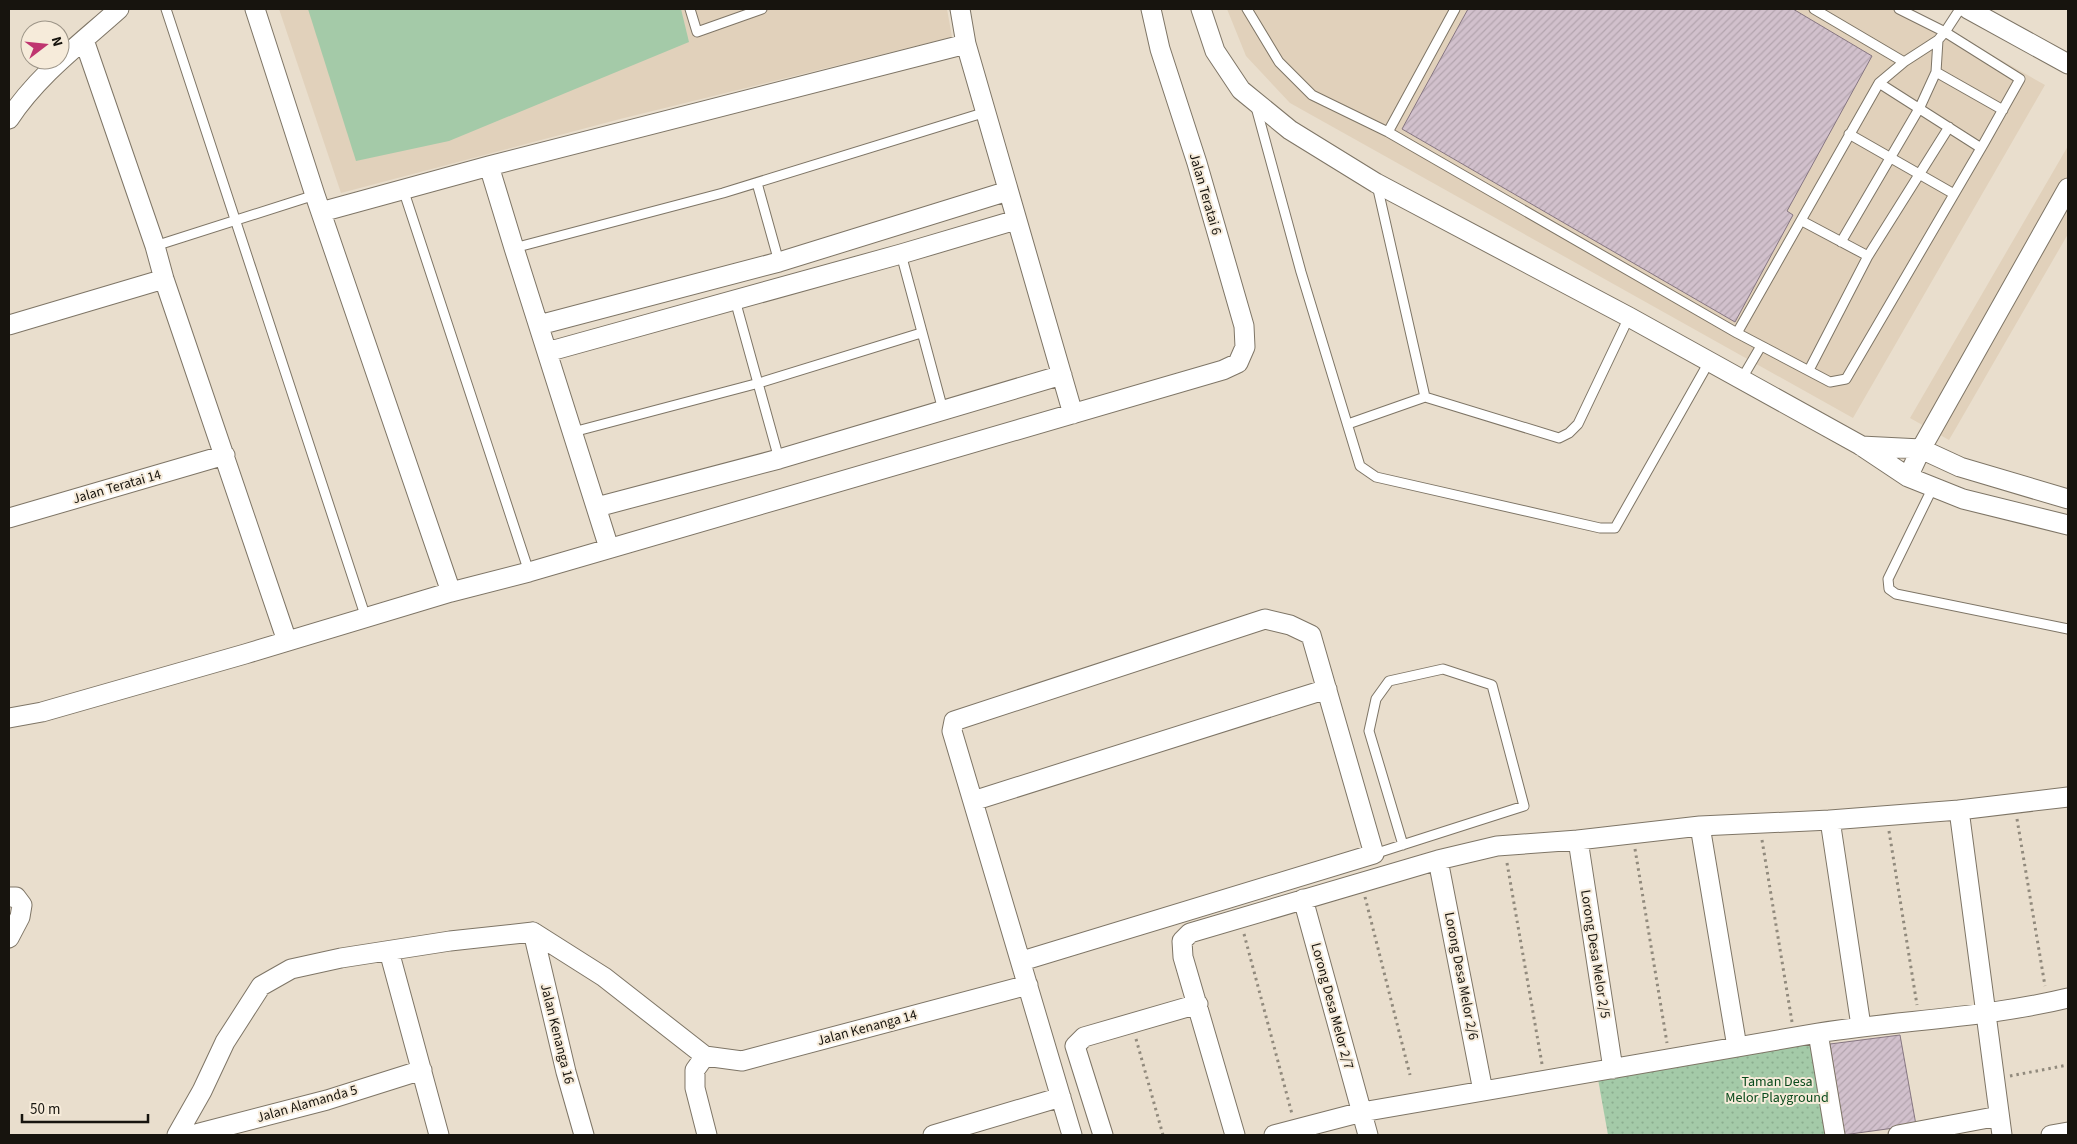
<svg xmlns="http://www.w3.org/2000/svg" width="2077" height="1144" font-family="'Source Sans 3',sans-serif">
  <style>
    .built { fill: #e1d1bb }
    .park { fill: url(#park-dots) }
    .pitch { fill: #a4caa8 }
    .building { fill: url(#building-hatch); stroke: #867681 }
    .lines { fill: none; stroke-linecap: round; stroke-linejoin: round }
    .lane-casing { stroke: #7e7566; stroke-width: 11 }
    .street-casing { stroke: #7e7566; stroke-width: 21 }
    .path { stroke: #918a7d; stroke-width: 3; stroke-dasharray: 2.5 4; stroke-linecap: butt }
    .lane { stroke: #fff; stroke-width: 9 }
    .street { stroke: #fff; stroke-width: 19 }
    .labels { text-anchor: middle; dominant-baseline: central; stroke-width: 4; stroke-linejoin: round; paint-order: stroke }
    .street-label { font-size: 14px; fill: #17140e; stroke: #f6ebda }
    .park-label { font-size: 14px; fill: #084a1b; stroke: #f6ebda }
  </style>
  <defs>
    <pattern id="park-dots" width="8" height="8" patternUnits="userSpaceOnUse" patternTransform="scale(1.25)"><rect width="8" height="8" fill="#a4caa8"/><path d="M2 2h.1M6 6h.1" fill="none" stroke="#8cad8f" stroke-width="1.8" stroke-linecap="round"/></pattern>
    <pattern id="building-hatch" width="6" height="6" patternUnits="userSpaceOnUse" patternTransform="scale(1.25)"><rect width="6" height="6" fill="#d1c0cc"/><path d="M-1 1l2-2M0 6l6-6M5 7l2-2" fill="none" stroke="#b3a4ae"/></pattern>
  </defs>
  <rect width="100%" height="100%" fill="#e9decd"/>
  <path class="built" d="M279 9H947L952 37 620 119 341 193Z
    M1227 9H1911L2045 85 1853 418 1290 103 1246 56Z
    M2068 146V234L1949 440 1910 418Z"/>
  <path class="park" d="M1815 1038 1832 1135H1608L1598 1079Z"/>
  <path class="pitch" d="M308 9H681L689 42 449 141 356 161Z"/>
  <path class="building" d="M1468 9H1793L1872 56 1787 211 1793 215 1735 322 1402 129Z
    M1900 1035 1916 1125 1843 1135 1830 1044Z"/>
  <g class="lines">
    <defs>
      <path id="lane" d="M166 9 366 618
        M690 9 697 32 762 9
        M1247 9 1279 62 1312 95 1388 132 1737 333 1830 382 1846 379 1984 143 2020 79 1945 32 1899 9
        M1814 9 1904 62 1938 40 1945 32 1960 9
        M1936 72 2003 110
        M1879 83 1981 148
        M1256 107 1301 272 1360 466 1376 477 1600 528H1615L1709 362
        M1388 132 1455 9
        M1849 134 1954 194
        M757 183 779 262
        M1377 185 1425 397
        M403 189 529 572
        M1802 221 1868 256 1809 370
        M1841 242 1920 107 1936 72 1938 40
        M155 246 315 195
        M514 248 723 193 986 112
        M901 254 943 410
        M1868 256 1949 127
        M735 300 779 459
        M1737 333 1879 83 1904 62
        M1741 380 1761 346
        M1348 424 1425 397 1559 438 1569 433 1578 424 1629 317
        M573 432 759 383 921 333
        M1933 487 1888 579 1889 589 1896 594 2068 629
        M1374 854 1524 806 1492 685 1443 669 1389 681 1376 699 1369 731 1403 845"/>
      <path id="street" d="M255 9 315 195 451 592
        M960 9 966 44 1073 414
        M1201 9 1215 51 1241 90 1290 130 1376 183 1629 317 1860 445 1908 477 1963 499 2068 525
        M1968 9 2068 64
        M84 40 155 246 164 279 287 641
        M9 119C38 75 80 44 119 9
        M489 166 514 248 609 548
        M321 212 489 166 966 44
        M9 325 164 279
        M539 325 779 262 1008 191
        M547 352 901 254 1016 220
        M1861 446 1921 449 1960 467 2068 499
        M1908 477 1921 449 2068 188
        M597 507 779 459 1062 375
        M9 518 225 455
        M9 718 42 712 245 654 451 592 529 572 1223 370 1238 363 1245 347 1244 326 1197 163 1160 49 1151 9
        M973 801 1327 689
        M1959 810 2002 1135
        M1830 820 1861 1026
        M1700 826 1737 1047
        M1578 840 1613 1069
        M1438 860 1483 1091
        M9 897H16L22 905 20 917 9 938
        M1303 899 1368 1135
        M533 932 566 1072 584 1135
        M389 951 439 1135
        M1022 961 1374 854 1311 635 1290 625 1265 619 954 721 952 731 1072 1135
        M1818 1033 1835 1135
        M705 1056 695 1070V1088L707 1135
        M177 1135 202 1091 225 1042 261 986 291 969 341 958 450 941 533 932 604 977 705 1056 742 1061 1028 985
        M192 1135 327 1100 422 1070
        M933 1135 1061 1097
        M1103 1135 1075 1046 1084 1037 1198 1004
        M1235 1135 1183 957 1182 941 1190 933 1438 860 1497 846 1578 840 1700 826 1830 820 1959 810 2068 797
        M1274 1135 1362 1112 1818 1033C1901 1020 1986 1018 2068 998
        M1898 1135 1999 1116
        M2051 1135 2068 1132"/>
    </defs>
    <use href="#lane" class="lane-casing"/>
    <use href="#street" class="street-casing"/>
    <path class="path" d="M2017 819 2045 986
      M1889 831 1917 1005
      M1762 840 1792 1022
      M1635 849 1667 1043
      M1507 863 1542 1064
      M1365 897 1410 1075
      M1244 934 1292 1114
      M1136 1039 1163 1135
      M2010 1076 2068 1065"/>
    <use href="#lane" class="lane"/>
    <use href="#street" class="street"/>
  </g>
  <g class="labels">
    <g class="street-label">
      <text transform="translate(1205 194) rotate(74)">Jalan Teratai 6</text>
      <text transform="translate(117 487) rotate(-16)">Jalan Teratai 14</text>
      <text transform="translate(1595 954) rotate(81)">Lorong Desa Melor 2/5</text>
      <text transform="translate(1461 976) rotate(79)">Lorong Desa Melor 2/6</text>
      <text transform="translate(1332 1006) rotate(75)">Lorong Desa Melor 2/7</text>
      <text transform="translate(867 1028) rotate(-15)">Jalan Kenanga 14</text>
      <text transform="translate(557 1034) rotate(76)">Jalan Kenanga 16</text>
      <text transform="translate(307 1104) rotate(-16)">Jalan Alamanda 5</text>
    </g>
    <g class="park-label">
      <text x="1777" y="1082">Taman Desa<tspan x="1777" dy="16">Melor Playground</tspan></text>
    </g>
  </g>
  <rect width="2077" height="1144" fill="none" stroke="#17140e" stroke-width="20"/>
  <g transform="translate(45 45) rotate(74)"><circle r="24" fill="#f6ebda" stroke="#9d9588"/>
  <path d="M0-4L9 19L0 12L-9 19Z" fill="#bf3570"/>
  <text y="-8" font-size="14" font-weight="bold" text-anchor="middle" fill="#17140e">N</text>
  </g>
  <path d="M22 1114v8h126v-8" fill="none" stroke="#17140e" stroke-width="2.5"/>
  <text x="30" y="1114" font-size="15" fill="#17140e" stroke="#f6ebda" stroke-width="4" paint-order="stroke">50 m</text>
</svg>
